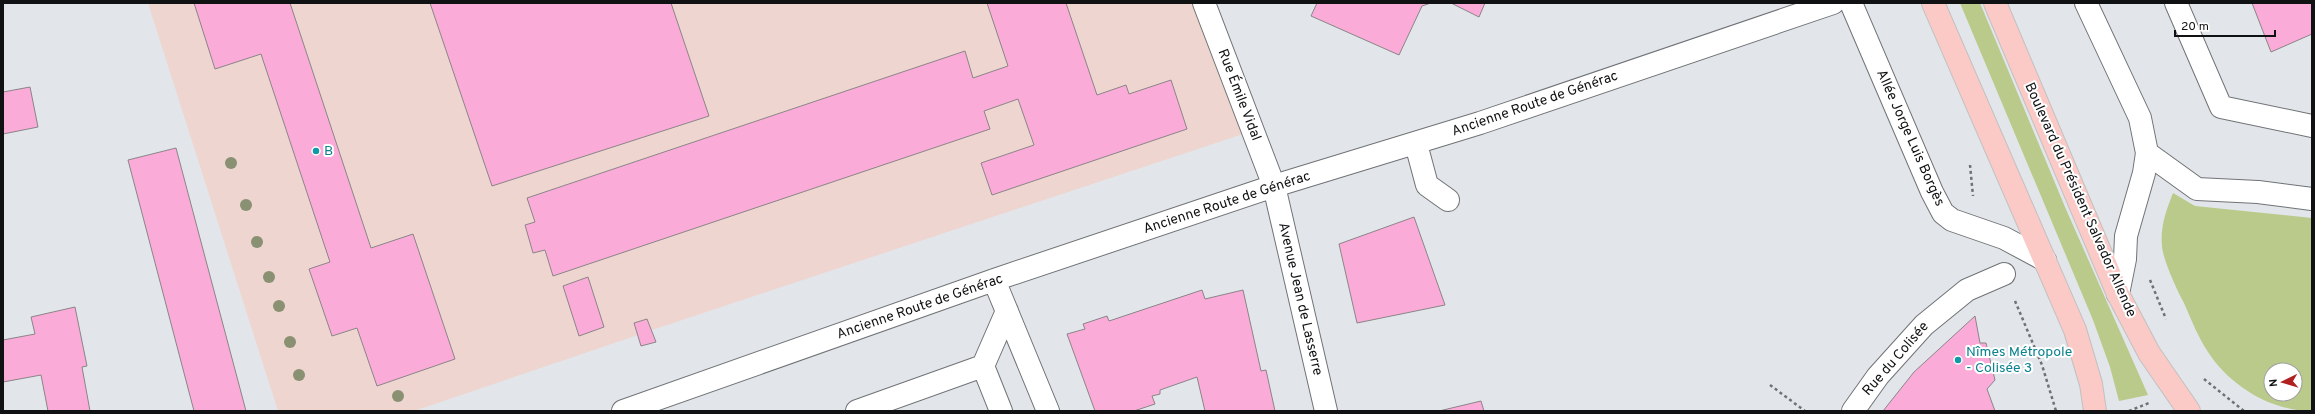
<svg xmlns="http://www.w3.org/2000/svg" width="2315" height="414" font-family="Overpass,sans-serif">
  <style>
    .education { fill: #efd5cf }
    .green { fill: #b9ca8b; fill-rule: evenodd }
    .building { fill: #fbabd7; stroke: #8a8588 }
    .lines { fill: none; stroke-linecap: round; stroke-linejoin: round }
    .minor-casing { stroke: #707376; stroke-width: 24 }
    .major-casing { stroke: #c1c1c1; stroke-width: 24 }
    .path { stroke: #6f7173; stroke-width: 2.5; stroke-dasharray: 3 3; stroke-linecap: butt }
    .minor { stroke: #fff; stroke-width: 22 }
    .major { stroke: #fbc9c6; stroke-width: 22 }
    .tree { fill: #899172 }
    .culture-dot { fill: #0f9aa8; stroke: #fff; stroke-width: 1.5 }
    .labels { text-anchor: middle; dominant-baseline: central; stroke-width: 4; stroke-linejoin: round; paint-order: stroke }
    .street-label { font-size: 14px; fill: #101112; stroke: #fff }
    .culture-label { font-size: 14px; fill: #0d838f; stroke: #fff; text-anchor: start }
  </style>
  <rect width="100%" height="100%" fill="#e2e5e9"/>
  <path class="education" d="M148 3H1194L1243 134 652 330 647 319 634 323 638 335 414 411H278Z"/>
  <path class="green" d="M1960 3H1980L2065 207 2148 395 2119 401 2110 367 2093 320Z
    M2173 193 2195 206 2312 218V411C2271 411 2230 386 2208 352 2198 337 2191 319 2184 303 2177 290 2163 260 2162 246 2160 227 2166 211 2173 193ZM2271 370H2295V394H2271Z"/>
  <path class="building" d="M194 3H290L371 248 413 234 455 359 377 386 357 328 332 336 309 269 330 262 261 54 215 69Z
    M430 3H671L709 116 492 186Z
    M987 3H1066L1097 95 1126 85 1129 94 1171 80 1187 129 992 195 981 163 1034 145 1018 99 984 111 990 129 553 276 545 250 533 253 525 225 535 222 527 198 965 51 973 78 1008 66Z
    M1317 3H1431L1422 6 1399 55 1311 16Z
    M1451 3H1485L1479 17Z
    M2252 3H2312V34L2271 52Z
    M30 87 38 127 3 134V92Z
    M176 148 246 411H194L128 160Z
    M1414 217 1445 305 1357 323 1339 244Z
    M588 277 604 327 579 336 563 286Z
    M1202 290 1205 299 1243 290 1261 371 1266 370 1275 411H1205L1197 377 1160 390V394L1152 396 1155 404 1134 411H1095L1067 334 1085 329 1083 324 1107 316 1109 321Z
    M75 307 87 366 82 367 90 411H48L41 375 3 382V340L35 334 31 317Z
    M1975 316 1980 343H1986L1995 380 1987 389 1995 411H1883L1914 372Z
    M647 319 656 342 641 346 634 323Z
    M1481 401 1484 411H1439Z"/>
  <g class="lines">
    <defs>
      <path id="minor" d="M1204 3 1274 186 1326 411
        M1851 3 1932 192 1943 213 1952 220 2004 238 2045 260
        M2086 3 2140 118 2147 153 2144 173 2126 236 2125 259 2118 294
        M2176 3 2221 107 2312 126
        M1416 144 1427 185 1448 200
        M2147 153 2197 189 2258 192 2312 199
        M994 280 1048 411
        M983 366 1001 411
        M623 411 994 280 1274 186 1480 123 1833 3
        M857 411 983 366 1007 311
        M1853 411 1878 376 1924 325 1967 290 2004 274"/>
      <path id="major" d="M1933 3 2075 330 2091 384 2095 411
        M1995 3 2118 294 2149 353 2189 411"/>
    </defs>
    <use href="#minor" class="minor-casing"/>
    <use href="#major" class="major-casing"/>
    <path class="path" d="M1970 165 1973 196
      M2150 280 2166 319
      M2015 301 2042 365 2056 411
      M2204 379 2244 411
      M1770 385 1805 411
      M2129 411 2149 403"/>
    <use href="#minor" class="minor"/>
    <use href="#major" class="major"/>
  </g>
  <g class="tree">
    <circle cx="231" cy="163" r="6"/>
    <circle cx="246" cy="205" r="6"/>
    <circle cx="257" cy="242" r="6"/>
    <circle cx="269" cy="277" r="6"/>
    <circle cx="279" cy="306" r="6"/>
    <circle cx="290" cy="342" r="6"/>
    <circle cx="299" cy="375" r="6"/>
    <circle cx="398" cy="396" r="6"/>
  </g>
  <g class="culture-dot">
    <circle cx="316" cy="151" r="4"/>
    <circle cx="1958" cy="360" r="4"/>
  </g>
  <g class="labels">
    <g class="street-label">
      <text transform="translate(1239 95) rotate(69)">Rue Émile Vidal</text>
      <text transform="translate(1535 104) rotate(-19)">Ancienne Route de Générac</text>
      <text transform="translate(1910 138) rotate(66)">Allée Jorge Luis Borgès</text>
      <text transform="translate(2080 200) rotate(66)">Boulevard du Président Salvador Allende</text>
      <text transform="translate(1227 203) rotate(-18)">Ancienne Route de Générac</text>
      <text transform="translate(1300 299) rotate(77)">Avenue Jean de Lasserre</text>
      <text transform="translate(920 307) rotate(-19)">Ancienne Route de Générac</text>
      <text transform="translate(1896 359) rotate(-49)">Rue du Colisée</text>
    </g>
    <g class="culture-label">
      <text x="324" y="151">B</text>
      <text x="1966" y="352">Nîmes Métropole<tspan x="1966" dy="16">- Colisée 3</tspan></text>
    </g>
  </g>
  <rect width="2315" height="414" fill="none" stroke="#101112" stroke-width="8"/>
  <g transform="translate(2283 382) rotate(265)"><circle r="19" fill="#ffffff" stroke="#9fa0a0"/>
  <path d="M0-3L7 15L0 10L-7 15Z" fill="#b0201e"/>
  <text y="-6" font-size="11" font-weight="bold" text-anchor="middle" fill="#101112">N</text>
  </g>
  <path d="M2175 30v6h100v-6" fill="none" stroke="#101112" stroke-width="2"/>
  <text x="2181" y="30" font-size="12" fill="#101112" stroke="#ffffff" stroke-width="3" paint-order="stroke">20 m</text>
</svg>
